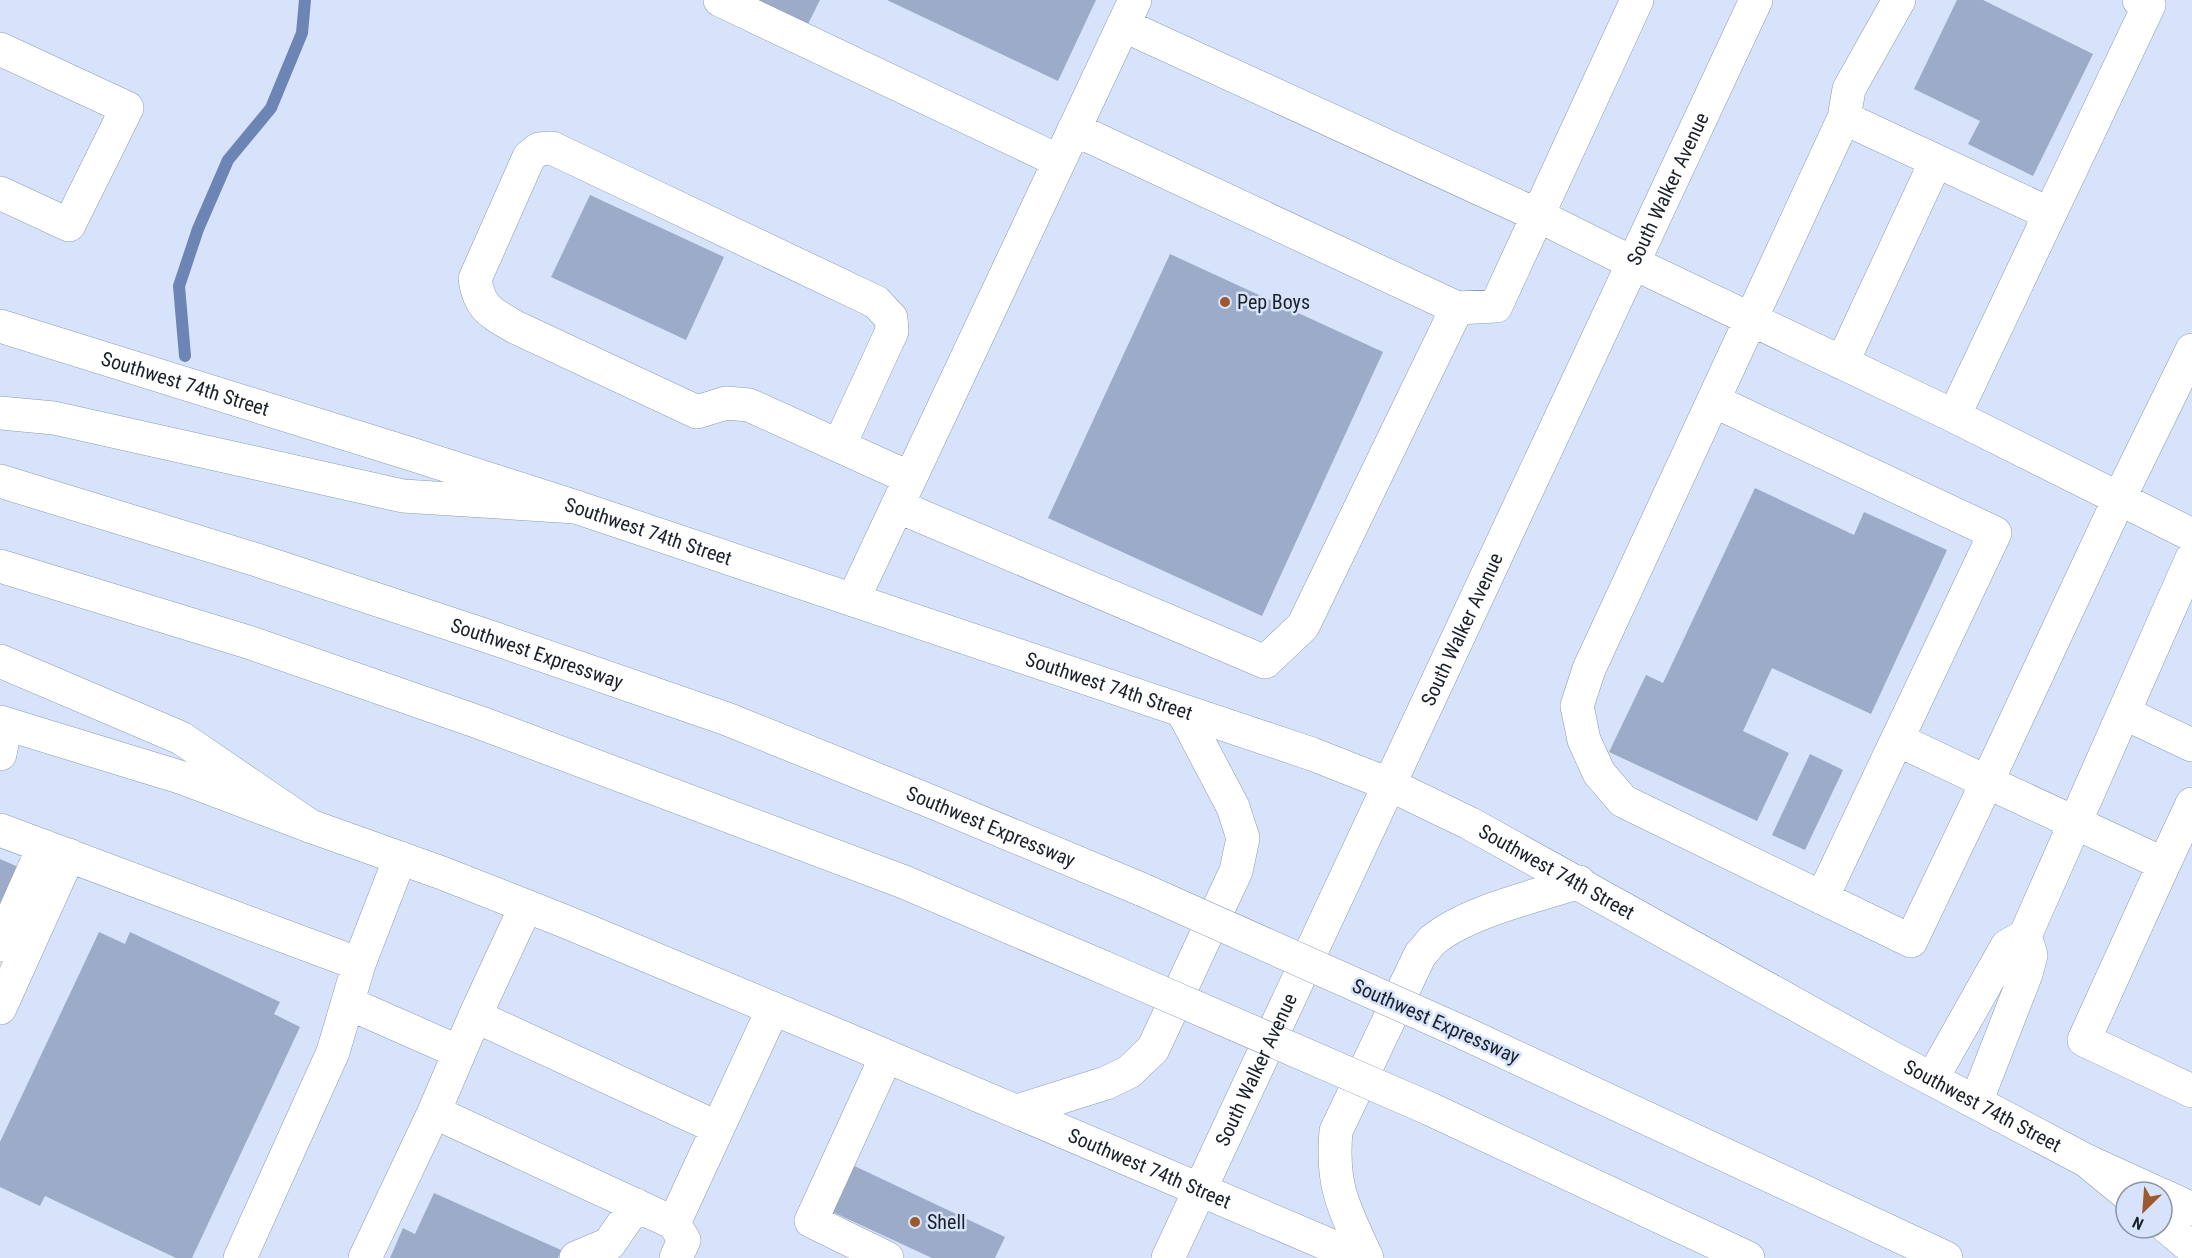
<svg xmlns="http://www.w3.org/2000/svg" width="2192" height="1258" font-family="'Roboto Condensed',sans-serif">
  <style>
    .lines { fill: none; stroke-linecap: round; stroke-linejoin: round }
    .stream { stroke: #6c85b4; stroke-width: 12 }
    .building { fill: #9cabc7 }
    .minor-casing { stroke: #8c9bb6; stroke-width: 34 }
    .major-casing { stroke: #8c9bb6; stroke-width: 34 }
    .highway-casing { stroke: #8c9bb6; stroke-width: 34 }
    .minor { stroke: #fff; stroke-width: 33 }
    .major { stroke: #fff; stroke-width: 33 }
    .highway { stroke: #fff; stroke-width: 33 }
    .highway-bridge-casing { stroke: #8c9bb6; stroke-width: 34; stroke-linecap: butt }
    .highway-bridge { stroke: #fff; stroke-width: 33 }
    .poi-dot { fill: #9d582d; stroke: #d6e3fa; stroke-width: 2 }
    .labels { text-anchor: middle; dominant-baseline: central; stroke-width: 5; stroke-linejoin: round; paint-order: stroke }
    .street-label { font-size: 20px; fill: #1b212b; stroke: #d6e3fa }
    .poi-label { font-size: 20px; fill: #1b212b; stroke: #d6e3fa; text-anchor: start }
  </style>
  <rect width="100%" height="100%" fill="#d6e3fa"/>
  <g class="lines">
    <path class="stream" d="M185 356 179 286 198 229 228 160 271 108 302 33 305 0"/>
  </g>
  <path class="building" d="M756 0H820L808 24Z
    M887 0H1096L1058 81Z
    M1957 0H1983L2093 54 2033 176 1968 144 1980 121 1914 89Z
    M590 195 724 257 686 340 551 277Z
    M1170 254 1383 352 1262 616 1048 518Z
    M1755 488 1854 535 1864 512 1947 550 1871 714 1772 668 1743 731 1789 753 1757 821 1609 752 1646 675 1663 683Z
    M1810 754 1843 770 1805 850 1772 835Z
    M0 859 23 869 0 920Z
    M99 932 125 944 130 932 280 1002 274 1014 300 1027 192 1258H176L45 1196 40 1206 0 1187V1142Z
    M846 1162 1005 1237 995 1258H932L824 1208Z
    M434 1193 561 1250 558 1258H390L403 1228 415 1234Z"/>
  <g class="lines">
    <defs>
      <path id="minor" d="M720 0 1059 161
        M1899 0 1849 89 1844 118 1589 669 1577 706 1584 740 1599 773 1623 801 1911 941 1987 782 2164 864 2084 1040 2192 1091
        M1123 25 1537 215 1633 263 1954 416 2192 535
        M0 49 127 108 69 225 0 193
        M1844 118 2050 214
        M1074 129 1457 308
        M1842 363 1936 161
        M1714 401 1995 533 1822 898
        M1954 416 2149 5 2139 0
        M839 446 892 331 891 318 876 302 552 148 539 149 529 157 475 279C479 308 491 313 515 327L697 412 726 403 749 405 910 478
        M897 506 1265 662 1303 626 1457 308 1496 306 1637 0
        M853 600 1135 0
        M2124 713 2192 745
        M1898 740 1987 782 2119 499 2192 350
        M0 754 6 724
        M0 830 359 964 400 858
        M2164 864 2192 804
        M526 906 475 1016 434 1112 674 1223 773 1009
        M2025 936 2192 558
        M0 945 44 846
        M348 1003 459 1052
        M0 1008 69 855
        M475 1016 718 1128
        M886 1057 811 1221 887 1258
        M1932 1079 2007 946 2025 936 2031 955 2026 974 1976 1102
        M674 1223 684 1240 676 1258
        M240 1258 333 1052 359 964
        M365 1258 434 1112
        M576 1258 609 1244 636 1205"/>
      <g id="major">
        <path id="s1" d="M0 326 411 454 576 507 1312 754 1388 784 1469 823 1892 1058 2087 1161 2155 1192"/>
        <path id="s2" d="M0 722 183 778 310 826 442 873 564 921 846 1039 1360 1258"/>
        <path d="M1017 1111 1106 1083 1129 1072 1153 1049 1236 871 1243 838 1233 807 1183 712"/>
        <path d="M2162 1195 2192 1209"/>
        <path id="s3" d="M1168 1258 1756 0"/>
        <path d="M1367 1258C1344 1208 1331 1187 1336 1131L1420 955C1424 951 1428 945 1432 941 1465 912 1537 896 1579 882"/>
      </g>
      <g id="highway">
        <path d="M0 413 54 418 403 496 576 507"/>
        <path id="s4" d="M0 481 257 560 493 638 727 719 942 806 1143 890"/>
        <path d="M0 566 248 642 481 723 904 882 1105 968"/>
        <path d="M0 661 181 738 310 826"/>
        <path d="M1464 1033 1946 1258"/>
        <path d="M1428 1108 1748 1258"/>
        <path d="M2087 1161 2126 1193"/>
        <path d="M2162 1223 2192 1248"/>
      </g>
    </defs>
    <use href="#minor" class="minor-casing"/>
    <use href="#major" class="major-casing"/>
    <use href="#highway" class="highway-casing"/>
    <use href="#minor" class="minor"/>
    <use href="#major" class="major"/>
    <use href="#highway" class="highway"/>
    <defs>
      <path id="highway-bridge" d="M1143 890 1464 1033
        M1105 968 1428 1108"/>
    </defs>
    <use href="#highway-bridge" class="highway-bridge-casing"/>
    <use href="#highway-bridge" class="highway-bridge"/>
  </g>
  <g class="poi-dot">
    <circle cx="1225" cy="302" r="6"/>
    <circle cx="915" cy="1222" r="6"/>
  </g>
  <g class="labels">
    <g class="street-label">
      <text stroke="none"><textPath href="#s3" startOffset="1180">South Walker Avenue</textPath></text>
      <text stroke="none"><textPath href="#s1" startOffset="194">Southwest 74th Street</textPath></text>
      <text stroke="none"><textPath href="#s1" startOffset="680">Southwest 74th Street</textPath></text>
      <text stroke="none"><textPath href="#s3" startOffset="694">South Walker Avenue</textPath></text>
      <text stroke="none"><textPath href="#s4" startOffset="564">Southwest Expressway</textPath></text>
      <text stroke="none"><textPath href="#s1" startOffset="1166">Southwest 74th Street</textPath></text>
      <text stroke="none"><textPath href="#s4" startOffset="1050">Southwest Expressway</textPath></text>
      <text stroke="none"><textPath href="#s1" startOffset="1652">Southwest 74th Street</textPath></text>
      <text transform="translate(1436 1021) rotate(24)">Southwest Expressway</text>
      <text stroke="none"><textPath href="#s3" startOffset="208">South Walker Avenue</textPath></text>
      <text stroke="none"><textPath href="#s1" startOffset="2138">Southwest 74th Street</textPath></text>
      <text stroke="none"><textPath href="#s2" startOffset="1234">Southwest 74th Street</textPath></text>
    </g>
    <g class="poi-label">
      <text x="1237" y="302">Pep Boys</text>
      <text x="927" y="1222">Shell</text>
    </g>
  </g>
  <g transform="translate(2144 1210) rotate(205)"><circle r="28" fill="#d6e3fa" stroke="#8b95a7" stroke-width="1.5"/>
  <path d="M0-4.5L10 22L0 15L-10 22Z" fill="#9d582d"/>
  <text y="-9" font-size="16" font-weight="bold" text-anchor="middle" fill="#1b212b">N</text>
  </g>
</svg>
